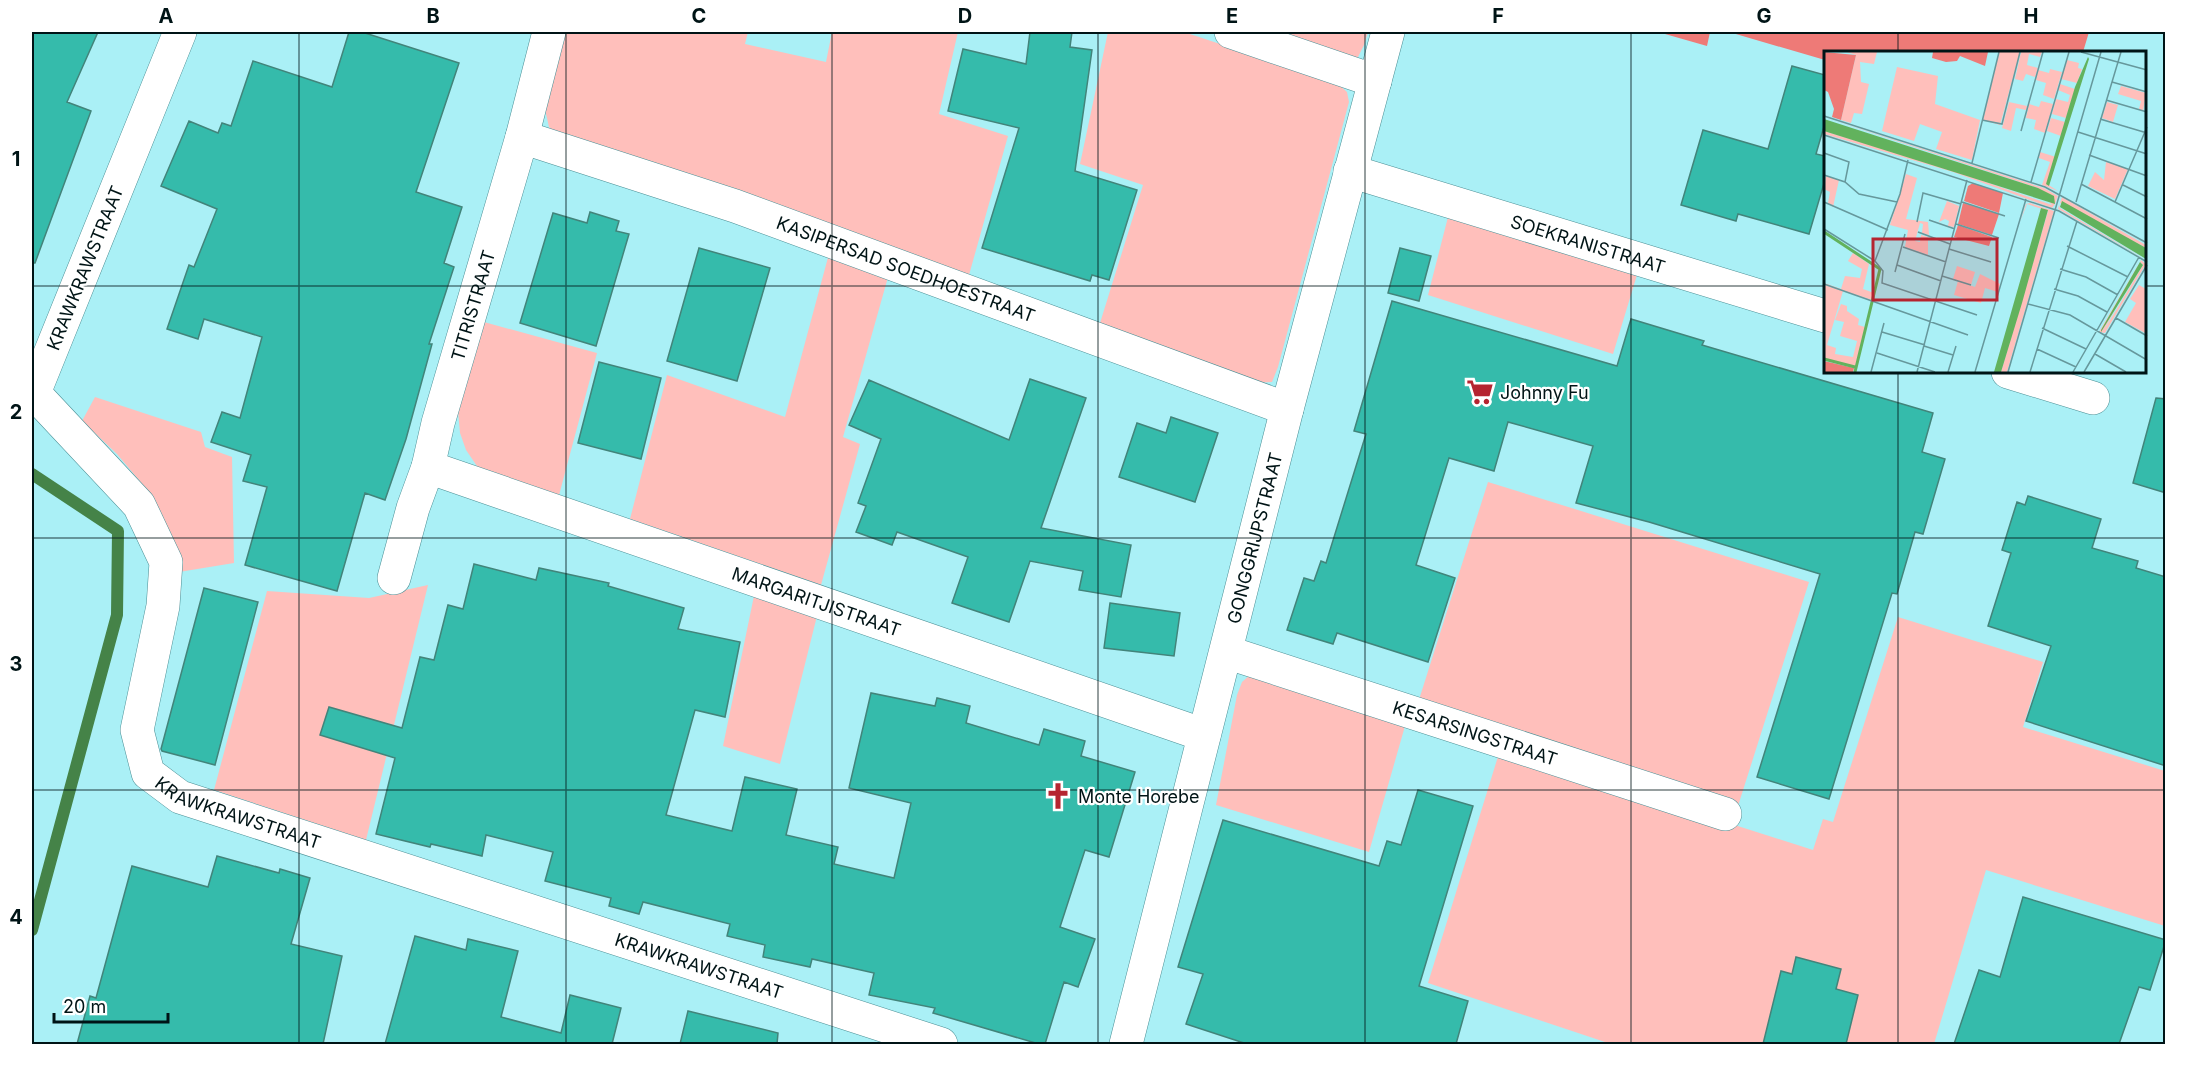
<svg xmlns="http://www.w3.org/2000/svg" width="2197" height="1076" font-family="Inter,sans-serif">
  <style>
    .green { fill: #ffbfbb }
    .forest { fill: #ee7a77 }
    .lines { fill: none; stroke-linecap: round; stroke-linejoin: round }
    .stream { stroke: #458348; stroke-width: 12 }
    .building { fill: #35bbab; stroke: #42847a; stroke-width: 1.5 }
    .minor-casing { stroke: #4b8f95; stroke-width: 34 }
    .minor { stroke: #fff; stroke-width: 33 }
    .grid { fill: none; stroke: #001416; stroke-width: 1.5; stroke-opacity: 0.55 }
    .labels { text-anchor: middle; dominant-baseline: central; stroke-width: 4.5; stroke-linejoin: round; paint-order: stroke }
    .street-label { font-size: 18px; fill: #001416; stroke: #fff }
    .poi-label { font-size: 18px; fill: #001416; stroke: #fff; text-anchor: start }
    .inset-river { fill: none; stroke: #62b25d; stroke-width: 3 }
    .inset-road { fill: none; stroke: #66989c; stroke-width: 1.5 }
    .view { fill: #b52430; fill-opacity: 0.15; stroke: #b52430; stroke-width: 3 }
    .inset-edge { fill: none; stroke: #001416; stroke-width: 3 }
    .neatline { fill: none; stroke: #001416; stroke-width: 2 }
    .grid-label { font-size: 20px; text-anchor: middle; font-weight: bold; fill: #001416 }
  </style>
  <rect width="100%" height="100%" fill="#aaf0f6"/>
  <path class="green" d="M564 32H748L745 44 826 62 832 32H958L939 114 1008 136 969 275 556 134 549 127 544 105Z
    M1108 32H1184L1337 83 1347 92 1349 102 1278 367 1272 382 1255 383 1100 323 1143 185 1080 164Z
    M1265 32H1368L1364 45 1357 59Z
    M1448 217 1637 275 1613 354 1428 295Z
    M830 250 890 270 843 437 860 444 821 585 630 519 667 375 785 417Z
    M484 322 597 353 558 499 479 469 466 450 460 433 458 411Z
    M95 397 201 432 205 447 232 457 234 563 179 572 148 491 117 454 82 421Z
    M1488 482 1809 582 1738 806 1417 706Z
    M428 585 366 840 214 790 267 591 369 598Z
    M755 591 818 612 780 764 723 746Z
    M1898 617 2043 662 2023 727 2165 771V926L1986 870 1934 1044H1611L1428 983 1500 750 1813 850 1823 819 1833 822Z
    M1250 675 1407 719 1369 852 1216 805 1237 695 1242 682Z"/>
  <path class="forest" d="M1658 32H1710L1707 46Z
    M1729 32H1728H2089L2083 52H1825V60Z"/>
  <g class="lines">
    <path class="stream" d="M32 474 118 531 117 615 32 930"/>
  </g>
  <path class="building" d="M32 32H98L67 102 91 111 35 263H32Z
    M349 32H362L459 63 416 192 462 207 444 263 454 267 429 344H432L406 439 385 500 365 493 337 591 245 565 267 487 243 481 251 455 211 442 222 412 240 418 262 337 204 319 198 339 167 329 189 265 194 267 217 209 161 186 189 121 218 133 222 123 231 126 253 61 332 87Z
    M1030 32H1072L1070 47 1092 50 1075 171 1137 190 1109 280 1092 275 1090 281 982 248 1019 128 948 111 963 49 1026 64Z
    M1792 66 1825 75V123L1816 154 1825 156V180L1809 234 1738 214 1736 221 1681 205 1703 130 1768 149Z
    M590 212 619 221 616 231 629 234 596 346 520 323 553 213 587 223Z
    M699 248 770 268 737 381 667 361Z
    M1400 248 1431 256 1419 301 1388 293Z
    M1392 301 1617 366 1631 319 1704 341 1702 345 1933 413 1922 452 1945 459 1923 534 1915 532 1897 594 1892 593 1829 799 1757 777 1820 574 1649 522 1576 503 1593 446 1508 422 1494 471 1449 458 1416 565 1455 578 1428 662 1337 633 1333 644 1287 630 1304 578 1314 581 1321 561 1326 563 1366 434 1354 431Z
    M599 362 661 378 641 459 578 443Z
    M1030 379 1086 398 1041 528 1131 545 1121 597 1079 590 1083 571 1030 561 1009 622 952 603 968 557 897 532 892 545 856 532 866 506 858 503 881 439 849 425 869 380 1009 440Z
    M2156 398 2166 399V493L2133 483Z
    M1171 417 1218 433 1195 502 1119 477 1137 423 1166 433Z
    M2028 496 2101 519 2092 548 2138 561 2136 568 2166 577V766L2026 721 2051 646 1988 626 2011 553 2002 550 2017 502 2025 505Z
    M474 564 536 580 539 568 609 583 608 586 684 608 678 629 740 642 725 717 695 710 666 815 732 831 745 777 797 789 786 835 838 847 834 864 894 878 911 803 849 788 871 693 935 706 937 698 970 706 966 723 1039 745 1044 729 1085 741 1081 756 1135 772 1109 857 1085 850 1060 927 1095 939 1078 987 1064 982 1045 1044H1039L933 1013 935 1008 869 995 874 973 812 959 810 967 763 957 765 945 727 936 730 924 643 902 639 914 609 906 611 898 545 881 553 852 486 835 482 856 431 844 430 847 376 834 395 758 320 735 329 707 402 728 420 657 434 660 448 605 463 609Z
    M204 588 258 602 215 765 162 751 161 749Z
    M1110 603 1180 613 1174 656 1104 648Z
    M1418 790 1473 806 1419 986 1468 1001 1456 1044H1247L1186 1024 1203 974 1178 967 1223 820 1379 866 1387 841 1401 845Z
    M217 856 279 873 280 869 310 878 291 944 342 956 323 1044H77L90 996 96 998 132 866 208 887Z
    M2023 897 2166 940 2150 990 2139 987 2119 1044H1954L1979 970 2000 977Z
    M415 936 466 950 468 939 518 951 501 1017 561 1033 570 995 621 1008 612 1044H385Z
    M1796 957 1841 969 1836 989 1858 995 1846 1044H1763L1781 971 1792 974Z
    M688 1011 778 1033 777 1044H680Z"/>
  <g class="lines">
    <defs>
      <g id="minor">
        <path id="s1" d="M180 32 34 393 139 505 166 562 163 606 137 730 148 773 180 797 941 1044"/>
        <path d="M1231 32 1375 81"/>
        <path id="s2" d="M522 137 735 206 1287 409"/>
        <path id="s3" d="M1350 171 1825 316"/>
        <path d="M2008 372 2093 398"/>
        <path id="s4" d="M428 467 1204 735"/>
        <path id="s5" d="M394 578 413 508 428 467 438 423 522 137 549 32"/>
        <path id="s6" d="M1226 652 1725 814"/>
        <path id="s7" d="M1126 1044 1287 409 1388 32"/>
      </g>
    </defs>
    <use href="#minor" class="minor-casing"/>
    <use href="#minor" class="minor"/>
  </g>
  <path class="grid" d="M299 32V1044M566 32V1044M832 32V1044M1098 32V1044M1365 32V1044M1631 32V1044M1898 32V52M32 286H1825M2144 286H2166M1898 372V1044M32 538H2166M32 790H2166"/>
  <defs>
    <symbol id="supermarket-bare" viewBox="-9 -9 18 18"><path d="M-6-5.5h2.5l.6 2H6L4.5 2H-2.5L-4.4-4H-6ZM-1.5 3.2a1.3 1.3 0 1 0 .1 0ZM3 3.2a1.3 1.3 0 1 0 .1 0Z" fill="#b52430" stroke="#fff" stroke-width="2.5" paint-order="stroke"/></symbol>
    <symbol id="church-bare" viewBox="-9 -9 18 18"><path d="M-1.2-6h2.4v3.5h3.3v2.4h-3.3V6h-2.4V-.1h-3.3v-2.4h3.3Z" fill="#b52430" stroke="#fff" stroke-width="2.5" paint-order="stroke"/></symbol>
  </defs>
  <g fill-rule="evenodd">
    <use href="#supermarket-bare" x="1461" y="373" width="38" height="38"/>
    <use href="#church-bare" x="1039" y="777" width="38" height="38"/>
  </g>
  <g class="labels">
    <g class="street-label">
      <text stroke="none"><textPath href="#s3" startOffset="249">SOEKRANISTRAAT</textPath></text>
      <text transform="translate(85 268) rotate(-68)">KRAWKRAWSTRAAT</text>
      <text stroke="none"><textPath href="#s2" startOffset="406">KASIPERSAD SOEDHOESTRAAT</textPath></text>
      <text stroke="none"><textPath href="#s5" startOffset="284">TITRISTRAAT</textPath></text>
      <text stroke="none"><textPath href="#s7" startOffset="522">GONGGRIJPSTRAAT</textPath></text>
      <text stroke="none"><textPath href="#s4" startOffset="411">MARGARITJISTRAAT</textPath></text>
      <text stroke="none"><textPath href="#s6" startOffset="262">KESARSINGSTRAAT</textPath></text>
      <text stroke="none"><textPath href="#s1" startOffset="921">KRAWKRAWSTRAAT</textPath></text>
      <text stroke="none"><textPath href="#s1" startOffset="1407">KRAWKRAWSTRAAT</textPath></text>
    </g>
    <g class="poi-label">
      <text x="1500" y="392">Johnny Fu</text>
      <text x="1078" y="796">Monte Horebe</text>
    </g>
  </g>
  <g transform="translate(1824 51)">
    <rect width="322" height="322" fill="#aaf0f6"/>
    <path d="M23 1H53L50 13 36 11 37 31 45 33 38 63 30 62 27 72 17 69 32 4ZM175 1H196L176 74 159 69ZM197 1H218L216 6 205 3 203 14 214 17 211 26 202 23 199 30 191 28ZM243 9 255 12 254 17 258 18 253 32 237 28ZM73 16 114 25 111 53 156 69 148 109 112 98 118 81 96 73 90 90 58 80ZM226 18 238 21 230 48 219 44 222 32 212 29 214 19 225 22ZM236 33 251 38 242 67 228 63 232 48 244 51 246 44 234 39ZM297 35 322 42 319 60 315 58 317 50 294 43ZM217 50 229 53 221 82 210 78 212 69 202 67 205 53 215 56ZM185 51 203 55 202 59 192 57 187 80 178 77ZM283 51 294 54 289 71 278 67ZM0 66 220 137 234 145 231 153 228 157 129 121 0 83V80L113 114 228 154 214 137ZM227 67 241 71 237 85 223 80ZM216 101 232 106 223 133 234 140 218 134 226 111 215 107ZM282 111 304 118 291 148 264 135 271 121 280 129ZM82 123 93 127 82 168 104 171 105 184 98 182 99 173 96 172 91 190 96 191 97 184 104 186V204L81 196 84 179 66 174ZM2 125 15 129 9 156 4 152 6 141 0 138ZM238 146 322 194V197L236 152ZM123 150 135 155 130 176 124 175 125 170 121 168 115 171ZM206 152 230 160 183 321H177L224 160 203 153 196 171 202 153ZM235 154 236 157 322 209 234 158ZM29 202 45 213 39 238 50 242 48 249 19 240 3 294 12 297 11 303 29 306 33 290 16 285 20 271 11 269 17 253 23 255V260L35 268 34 274 41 276 32 316 0 307V232L17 238 21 225 36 227 38 218 24 210ZM317 209 322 213 281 282 275 281ZM316 211 319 214 279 281ZM133 215 151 221 147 234 129 228ZM156 223 176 233 174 241 161 237 157 252 130 244 134 230 151 236ZM315 234 322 238 321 282 301 271 312 252 306 248Z" fill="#ffbfbb" fill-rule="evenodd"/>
    <path d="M0 1 32 4 17 69 8 66 10 58 4 41 0 39ZM109 1H164L161 15 136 5 133 10 122 11 108 7ZM149 132 179 142 175 162 140 150 144 135ZM139 152 175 163 168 184 134 173ZM134 174 168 186 165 195 130 186ZM0 310 30 317 29 321H0Z" fill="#ee7a77"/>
    <path d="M264 6 265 8 225 135 222 133 251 36ZM0 68 214 137 230 145 231 153 0 80ZM238 150 322 197V208L236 156ZM217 157 224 159 198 252 177 321H170ZM316 211 319 214 277 281V279Z" fill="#62b25d"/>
    <path class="inset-river" d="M0 181 56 218 31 321M0 308 31 316"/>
    <path class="inset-road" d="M257 1 323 19M288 31 323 41M282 49 323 61M0 65 221 136 323 192M276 68 323 82M158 69 178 73 196 1M197 80 219 1M254 81 323 103M0 84 235 160 323 211M0 102 25 111 21 131M265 104 323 125M84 109 76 143 51 210 59 220 58 232 153 264M148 112 175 1M0 124 21 131 35 143 73 151M207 131 245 1M257 133 323 168M299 134 323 146M0 151 64 179M138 151 181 165M252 151 297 1M291 151 323 76M105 169 131 178M93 171 99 142 137 153M132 173 175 187M0 178 51 210M94 181 126 193M243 195 304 226M79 196 122 211M125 198 167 211M73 214 117 230M236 218 262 226 294 244M71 221 81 183M118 225 147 234M0 233 144 284M230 238 254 245 283 261M204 253 246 264 323 309M292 267 323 285M218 277 262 298M58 281 101 294M100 295 129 304M213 298 252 316M53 302 111 321M271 303 302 321M47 321 60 272M93 321 143 129M124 321 132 295M151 321 202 148M184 321 277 1M206 321 253 170M249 321 315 206M260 321 323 214"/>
    <path class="view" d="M49 188H173V249H49Z"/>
    <rect width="322" height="322" class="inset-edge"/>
  </g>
  <rect width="2197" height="1076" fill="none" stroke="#ffffff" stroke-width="66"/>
  <path d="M54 1013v9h114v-9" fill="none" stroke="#001416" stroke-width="3"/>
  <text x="63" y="1013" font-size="18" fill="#001416" stroke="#ffffff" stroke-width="4.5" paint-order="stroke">20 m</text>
  <rect x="33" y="33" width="2131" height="1010" class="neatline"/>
  <g class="grid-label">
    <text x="166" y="23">A</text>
    <text x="433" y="23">B</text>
    <text x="699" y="23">C</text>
    <text x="965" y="23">D</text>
    <text x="1232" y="23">E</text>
    <text x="1498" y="23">F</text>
    <text x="1764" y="23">G</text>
    <text x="2031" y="23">H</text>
    <text x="16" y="166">1</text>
    <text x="16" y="419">2</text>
    <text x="16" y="671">3</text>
    <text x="16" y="924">4</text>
  </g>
</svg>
